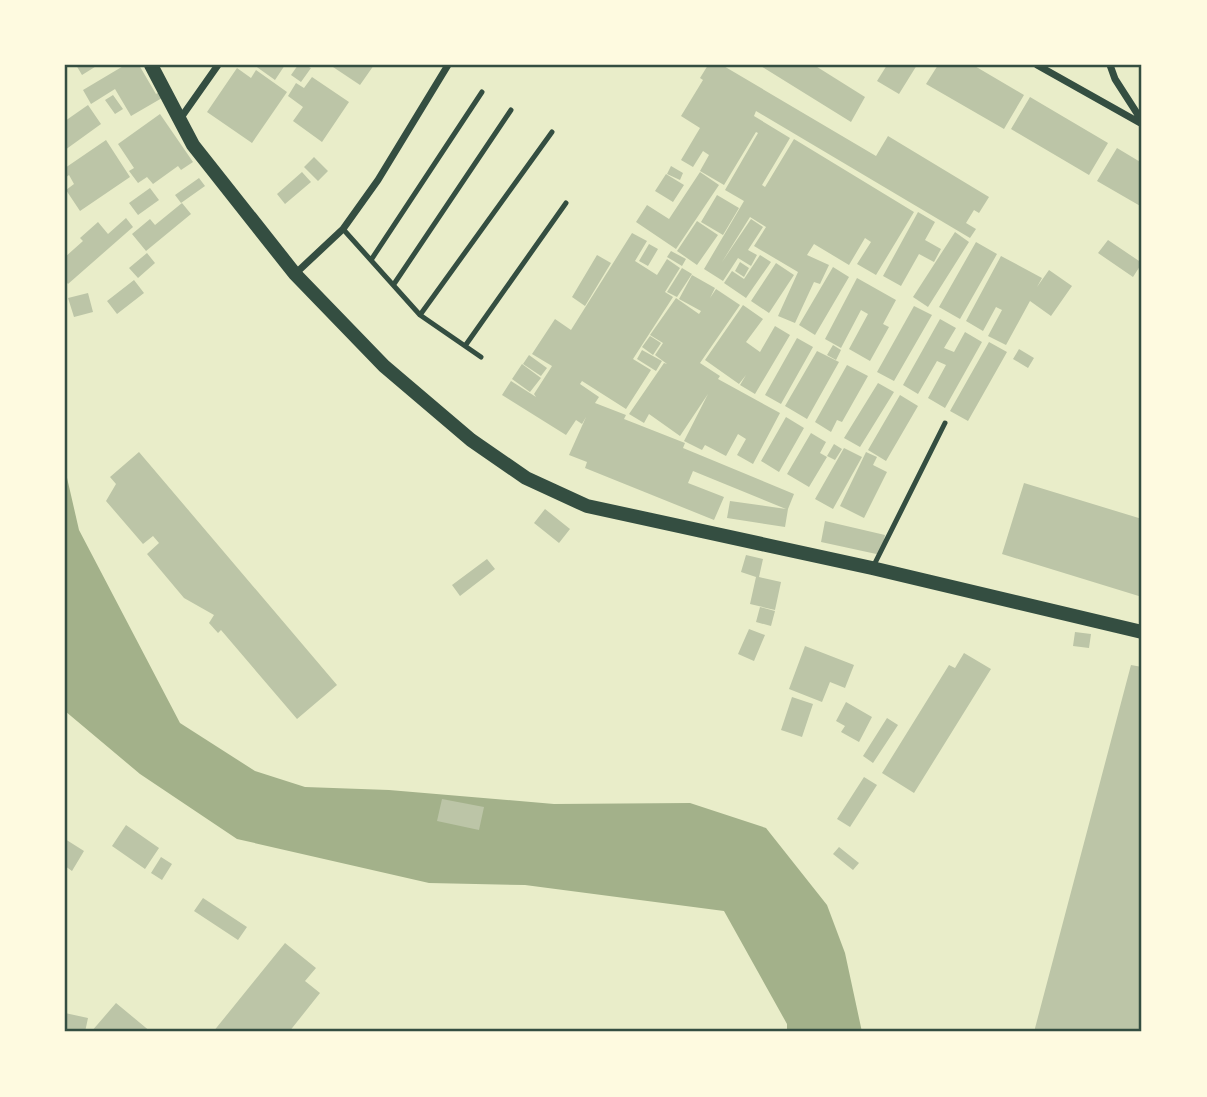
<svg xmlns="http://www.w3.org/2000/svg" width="1207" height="1097" font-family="Jost,sans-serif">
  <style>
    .water { fill: #a3b18a }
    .building { fill: #bcc5a7 }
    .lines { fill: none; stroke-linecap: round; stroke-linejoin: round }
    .service { stroke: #344e41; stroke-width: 5 }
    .minor { stroke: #344e41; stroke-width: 7 }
    .secondary { stroke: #344e41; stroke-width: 14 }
    .neatline { fill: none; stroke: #344e41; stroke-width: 2.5 }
  </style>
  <rect width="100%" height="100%" fill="#e9edc9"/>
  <path class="water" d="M65 469 79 530 180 723 255 771 305 787 389 790 554 804 690 803 766 828 827 905 845 953 862 1032H787V1024L724 911 525 885 429 883 237 839 140 774 65 711Z"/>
  <path class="building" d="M76 65H98L82 75Z
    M125 65H139L156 94 159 92 162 98 131 116 115 89 91 104 83 90Z
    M254 65H285L275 80Z
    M298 65H305L311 68 301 82 291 75Z
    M330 65H374L360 85Z
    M708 65H722L876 156 888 136 989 197 979 213 974 210 966 223 976 229 970 238 756 111 754 116 790 138 762 185 765 187 794 139 914 212 876 275 857 264 871 242 865 238 849 265 814 244 807 255 829 265 820 284 814 282 795 323 778 316 798 272 754 246 766 227 750 217 722 262 751 219 763 227 748 250 757 255 751 266 738 258 723 281 704 269 744 201 725 190 758 133 756 132 724 185 700 171 709 155 703 151 693 167 681 160 700 128 681 116 703 80 700 78Z
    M759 65H814L865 97 851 122Z
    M887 65H917L899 94 877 81Z
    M938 65H973L1024 95 1004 129 926 84Z
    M237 68 251 78 256 70 287 92 252 143 207 112Z
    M312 77 349 102 322 142 293 121 303 107 288 96 296 83 304 88Z
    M113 95 123 109 115 114 105 100Z
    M1030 97 1108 143 1089 175 1011 129Z
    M88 105 101 124 65 150V121Z
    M160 114 193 162 181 170 178 166 153 184 147 177 138 183 129 171 134 168 118 144Z
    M106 140 130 177 80 211 66 190 74 184 69 175 65 178V168Z
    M1117 148 1142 163V207L1097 181Z
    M314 157 328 171 318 181 304 167Z
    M671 166 683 173 680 180 667 174Z
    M302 172 311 182 285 204 277 194Z
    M700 172 719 185 676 249 636 222 647 205 669 219Z
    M666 174 684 185 673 202 655 191Z
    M199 178 205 186 181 203 175 195Z
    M150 188 159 200 138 215 129 203Z
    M717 195 739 208 723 235 701 222Z
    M182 203 191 214 146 251 132 234 150 219 155 225Z
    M918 212 935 222 925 240 941 249 934 262 919 254 901 286 883 276Z
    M126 218 133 227 68 284 65 280V257L83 241 80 238 98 222 108 234Z
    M697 221 718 235 697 265 677 251Z
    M955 232 969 242 928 307 913 297Z
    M632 233 647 241 635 261 657 275 667 259 680 268 665 292 673 297 633 359 651 370 626 409 582 381 580 384 599 397 595 403 626 415 624 419 685 443 683 448 794 494 788 509 785 527 727 518 730 501 786 509 693 471 688 483 724 497 714 520 585 468 587 462 569 455 586 417 582 424 576 420 566 435 502 395 511 381 536 397 534 394 552 366 532 354 555 319 571 330Z
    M1108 240 1142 263 1133 277 1098 253Z
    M976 242 997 254 960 319 939 307Z
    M649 244 658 249 648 266 639 261Z
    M671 251 686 259 682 266 667 257Z
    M147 253 155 263 138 278 129 268Z
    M597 255 611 263 585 306 572 297Z
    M760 255 771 262 746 298 724 283 732 271 744 279Z
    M1001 256 1042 278 1037 287 1049 270 1072 286 1051 316 1030 301 1006 345 988 336 1002 310 996 307 983 331 966 321Z
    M740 262 749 268 744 277 735 271Z
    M776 263 794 275 769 313 751 301Z
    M833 267 849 277 815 335 799 325Z
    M682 268 692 274 677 297 667 292Z
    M692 275 715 288 710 298 716 289 740 305 700 363 720 376 718 379 780 413 753 464 737 455 746 439 738 434 726 456 705 445 702 450 684 441 708 394 680 436 649 414 644 423 629 414 664 363 667 364 655 355 663 343 650 335 676 298 699 314 701 311 679 299Z
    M857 278 896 300 883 324 889 327 870 361 849 349 868 314 861 310 841 348 825 339Z
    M134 280 144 293 117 314 107 301Z
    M88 293 93 312 74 317 68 298Z
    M743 305 763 319 746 342 760 352 775 326 790 335 755 394 740 385 746 375 739 384 705 360Z
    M914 306 932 315 894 381 877 372Z
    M940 319 956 328 944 348 954 352 965 332 982 342 945 408 928 398 946 365 937 361 918 394 903 385Z
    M650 336 661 343 653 355 642 347Z
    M797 338 813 347 781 404 765 395Z
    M989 342 1007 352 968 421 950 411Z
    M833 345 841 350 836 360 827 355Z
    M1019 349 1034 358 1028 368 1013 359Z
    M642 350 662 361 656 371 637 359Z
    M817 351 839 362 807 419 785 406Z
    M529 355 547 368 541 376 523 364Z
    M522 364 541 378 530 392 512 379Z
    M847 365 868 376 842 422 837 420 831 432 815 422Z
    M878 383 894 392 860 447 844 438Z
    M900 395 918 406 886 461 868 450Z
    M786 417 804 428 779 472 761 461Z
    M811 433 826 442 820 453 827 457 809 487 787 474Z
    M834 444 842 449 835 460 827 456Z
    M844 448 862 457 833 509 815 499Z
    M139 452 337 685 297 719 221 630 218 633 209 623 214 615 184 598 147 554 159 543 153 536 143 544 106 501 116 484 110 477Z
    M866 452 877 457 873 465 887 472 864 518 840 506Z
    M1024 483 1142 519V597L1002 554Z
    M545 509 570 529 559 543 534 523Z
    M825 521 885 535 881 555 821 542Z
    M746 555 763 559 759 577 781 582 775 610 750 604 756 577 741 572Z
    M487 559 495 569 460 596 452 585Z
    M760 607 775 611 771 626 756 622Z
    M749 629 765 635 754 661 738 654Z
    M1075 632 1091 634 1089 648 1073 646Z
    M805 646 854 665 845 688 830 682 822 702 789 689Z
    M964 653 991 669 914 793 882 773 949 665 955 668Z
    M1131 665 1142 667V1032H1034Z
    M792 697 813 704 802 737 781 730Z
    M846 702 872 717 859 742 841 732 845 726 836 721Z
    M887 718 898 725 873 763 863 756Z
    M864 777 877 785 850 827 837 819Z
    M442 799 484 807 479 830 437 821Z
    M126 825 159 848 145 869 112 846Z
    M65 839 84 851 72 871 65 866Z
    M839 847 859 863 853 870 833 854Z
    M161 857 172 864 162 880 151 873Z
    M203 898 247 927 238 940 194 911Z
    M285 943 316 968 305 981 320 993 289 1032H213Z
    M116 1003 151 1032H91Z
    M65 1013 88 1018 85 1032H65Z"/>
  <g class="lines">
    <path class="service" d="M343 229 420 315 481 357
      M371 260 482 92
      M394 284 511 110
      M420 315 552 132
      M465 346 566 203
      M874 565 945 423"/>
    <path class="minor" d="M1037 65 1142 124
      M1110 65 1115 79 1142 121
      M180 119 218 65
      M295 274 343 229 378 180 448 65"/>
    <path class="secondary" d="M151 65 193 145 295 274 384 366 471 440 526 478 587 506 872 568 1142 632"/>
  </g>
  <rect width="1207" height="1097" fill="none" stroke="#fefae0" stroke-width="133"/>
  <rect x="66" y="66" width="1074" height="964" class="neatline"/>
</svg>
